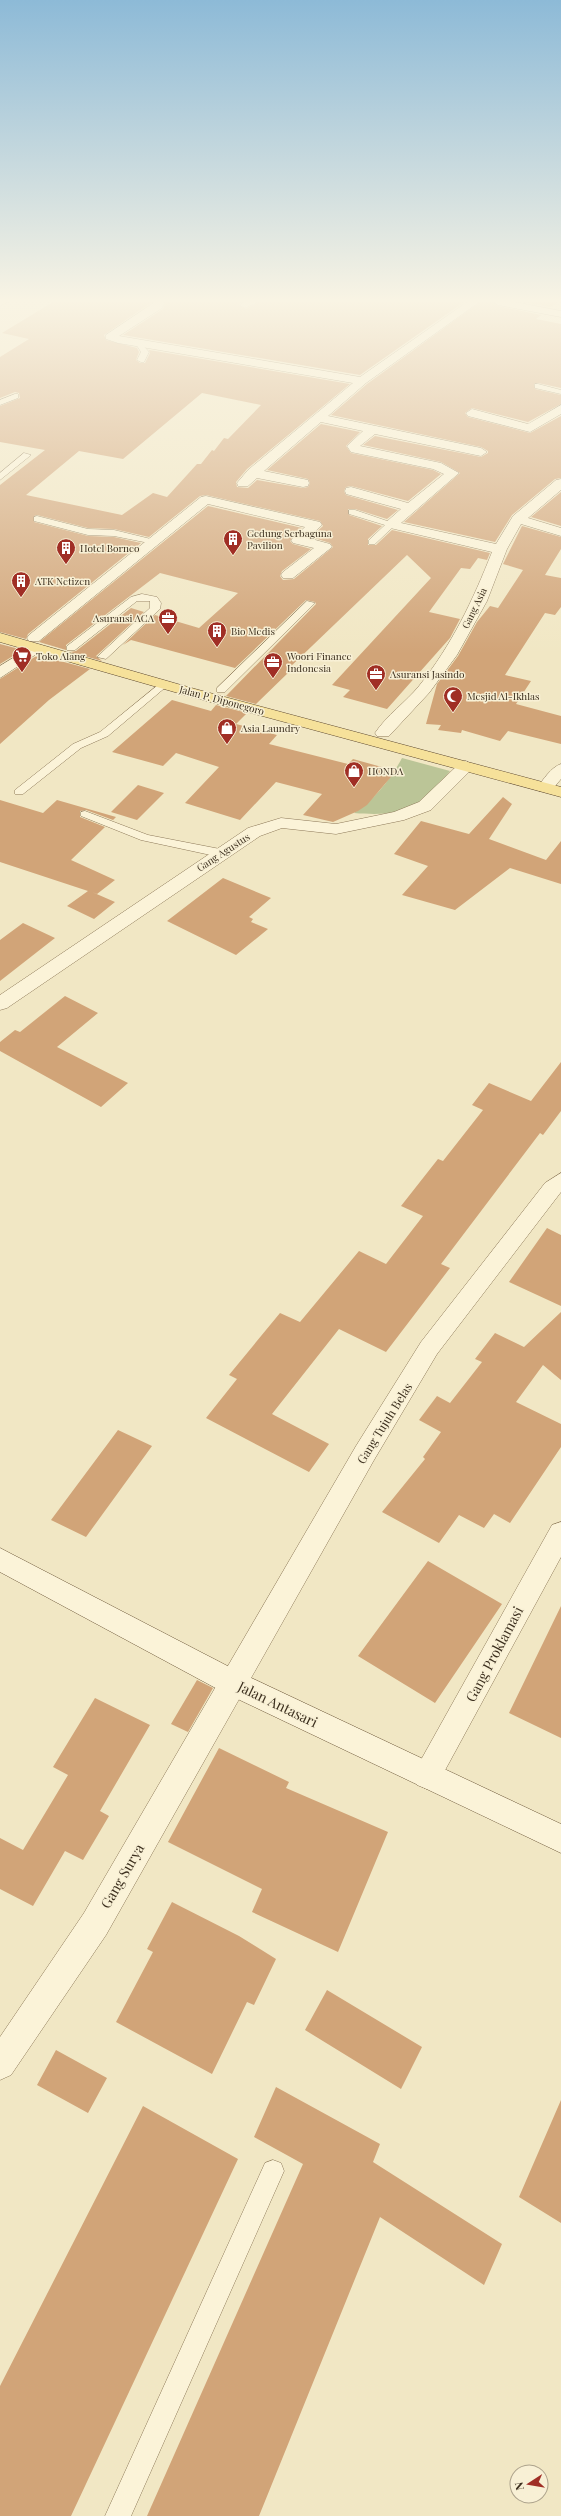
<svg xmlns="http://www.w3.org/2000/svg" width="561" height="2516" font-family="'Playfair Display',serif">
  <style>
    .cemetery { fill: #bbc597 }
    .building { fill: #d1a478; fill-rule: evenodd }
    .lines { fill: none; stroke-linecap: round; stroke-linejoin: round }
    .lane-casing { stroke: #8d7959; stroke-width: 1 }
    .street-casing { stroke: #8d7959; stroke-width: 1 }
    .secondary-casing { stroke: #6f5a3c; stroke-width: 1 }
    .primary-casing { stroke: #5b462e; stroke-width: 1 }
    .lane { fill: #fbf3d8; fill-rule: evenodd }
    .street { fill: #fbf3d8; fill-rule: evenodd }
    .secondary { fill: #fbf3d8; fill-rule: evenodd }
    .primary { fill: #f6e19a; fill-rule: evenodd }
    .labels { text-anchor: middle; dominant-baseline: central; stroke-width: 3; stroke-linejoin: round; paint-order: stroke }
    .far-poi-label { font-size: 10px; fill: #3c2f1e; stroke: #f8f0d5; text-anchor: start }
    .far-street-label { font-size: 10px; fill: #3c2f1e; stroke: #f8f0d5 }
    .street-label { font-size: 12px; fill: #3c2f1e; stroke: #f8f0d5 }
    .near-street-label { font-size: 14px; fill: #3c2f1e; stroke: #f8f0d5 }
  </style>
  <rect width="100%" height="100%" fill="#f1e7c4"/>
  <path class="cemetery" d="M402 758 450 771C420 809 403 817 354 813 374 800 391 779 402 758Z"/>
  <path class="building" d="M53 302H152L104 335 106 340 137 348 139 352 136 360 140 363H145L150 353 149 350 350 384 247 469 236 482 237 487 248 488 257 480 303 488 308 487 310 483 308 479 267 470 321 424 360 432 346 446 351 453 433 470 441 474 408 501 351 486 346 487 344 491 346 495 398 510 387 519 355 509H348L349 515 382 526 368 539V545H376L392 530 490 553 487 560 478 558 470 569 461 568 429 612 460 619 450 638 387 709 343 697 350 690 332 685 431 578 407 555 288 669 291 670 256 704 226 696 316 604 315 602 306 600 235 668 131 640 123 645 155 615 199 628 238 593 160 573 66 645V650L39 642 208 506 302 528 290 541 293 544 311 549 282 571 280 576 283 580 294 579 333 547 330 543 311 537 323 526 320 521 206 495 200 496 149 537 114 529 88 528 37 515 34 516V522L88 536 114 537 141 543 28 634 26 639 0 632V485L45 450 0 442V406L20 398 19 393 15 392 0 398V357L29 339 2 333ZM202 393 261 405 228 439 224 438 214 451 212 450 201 464H197L167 497 153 493 122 515 26 495 79 451 123 459Z
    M166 302H241L239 305 246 309 258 302H464L360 375 123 335 163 309Z
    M480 302H492L498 306 541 315 536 319 561 324V388L538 383 534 384 535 389 561 395V404L528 422 472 408 465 413 468 417 530 433 561 416V478L555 479 512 515 495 542 404 522 460 473 441 462 363 445 375 436 481 457 488 453V451L481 447 331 415 367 384Z
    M522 302H558L551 307Z
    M561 492V526L531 517Z
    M522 526 561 537V549L545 575 561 578V607L555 615 545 613 505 675 531 681 516 704 561 716V744L508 731 500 741 462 730 461 733 438 730 441 725 426 724 437 684 458 656 477 622 490 606 498 608 523 570 503 564Z
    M131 608 144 612 96 656 102 661 70 652 76 651Z
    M0 644 23 650 0 664Z
    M38 655 90 669 49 700 0 744V679Z
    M172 700 211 711 216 705 247 713 236 724 277 735 269 744 348 764 353 759 396 771 367 805 358 811 333 822 303 815 322 794 276 782 240 820 185 803 219 767 176 753 163 766 112 752Z
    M138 785 164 793 137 820 111 812Z
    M503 797 512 804 489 839 546 860 561 841V884L510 868 455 910 402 895 428 866 394 854 421 821 469 834Z
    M0 800 43 813 57 800 116 817 113 820 86 810 80 811V817L105 827 71 860 115 880 97 894 92 892 115 902 94 919 67 906 88 891 0 862Z
    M223 878 271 898 249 917 253 919 251 922 268 929 236 955 167 921Z
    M23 923 55 938 0 981V940Z
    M65 996 98 1013 57 1047 128 1083 101 1107 0 1051V1042L15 1030 20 1032Z
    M561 1062V1111L543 1135 540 1133 441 1264 450 1268 386 1352 339 1329 272 1414 329 1444 309 1472 206 1418 237 1379 229 1375 280 1313 300 1322 359 1251 386 1264 423 1216 401 1206 438 1159 443 1161 483 1110 472 1105 489 1083 531 1101Z
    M547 1228 561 1235V1306L509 1282Z
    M561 1312V1380L543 1365 516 1402 561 1424V1447L510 1523 494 1514 484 1528 459 1515 439 1543 382 1512 425 1459 423 1457 441 1432 419 1420 437 1396 450 1403 482 1362 475 1359 495 1333 524 1347Z
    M118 1430 152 1446 86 1537 51 1520Z
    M428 1561 502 1604 435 1703 358 1656Z
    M561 1606V1738L509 1713Z
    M197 1680 213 1688 188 1732 171 1724Z
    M95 1698 150 1725 100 1811 109 1816 83 1860 65 1851 33 1906 0 1889V1838L23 1850 68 1775 53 1767Z
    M219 1748 289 1782 286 1788 388 1832 338 1952 252 1912 262 1889 168 1842Z
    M172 1902 239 1936 276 1959 254 2005 247 2002 212 2074 116 2022 153 1952 147 1949Z
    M327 1990 422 2047 401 2089 305 2030Z
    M56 2050 107 2078 88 2113 37 2085Z
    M276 2087 380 2144 373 2162 502 2244 484 2285 380 2217 259 2516H147L303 2164 254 2137Z
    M561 2100V2223L519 2197Z
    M143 2106 238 2159 71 2516H0V2386Z"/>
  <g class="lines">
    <defs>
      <path id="lane" d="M140 342 149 352 144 362H141L137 360 141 352 136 344Z
        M538 384 561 390V394L535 388V384Z
        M15 394H18V398L0 405V400Z
        M24 453 31 455 0 480V473Z
        M349 510H355L396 524 375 544H369V540L385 525 349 514Z
        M37 516 88 529 114 530 159 541 154 544 114 536 88 535 34 521V517Z
        M142 594 157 597 161 603 160 609 106 659 97 657 150 608V601H137L75 650H67V646L131 597Z
        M307 601 315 603 225 692H217V688Z
        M163 681 168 684 167 686 108 736 81 748 23 794H15V790L73 744 100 732Z
        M85 811 148 835 220 849 226 853 220 857 141 840 81 816V812Z
        M273 2160 281 2163 284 2171 131 2516H105L265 2163Z"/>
      <path id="street" d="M0 302H7L0 306Z
        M155 302H165L162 308 119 336 360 377 467 302H479L366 383 328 416 481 448 487 452 481 456 375 434 360 446 441 463 459 473 401 523 496 544 513 516 556 480 561 479V490L528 518 561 528V536L521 524 507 549 487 601 457 655 429 693 389 736H377L375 733C387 715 406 702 419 686 452 645 473 600 492 552L386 527 384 524 401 509 346 494 345 491 346 488 351 487 408 503 444 474 433 469 351 452 347 446 363 431 321 422 264 471 308 480 309 483 308 486 303 487 257 478 248 486H238L237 483 248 470 353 383 118 343 106 339V335Z
        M257 302 245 308 240 305 243 302Z
        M561 405V414L530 432 468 416 466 413 472 409 528 424Z
        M206 496 320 522 322 525 308 538 330 544 332 547 293 578H283L281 575 283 572 314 548 293 543 291 540 305 527 208 504 39 641H29L27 638 29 635 201 497Z
        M36 644 43 648 41 651 0 678V666Z
        M466 761 474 766 472 769 431 810 404 820 336 834 282 828 260 836 7 1008 0 1010V995L248 828 281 818 336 824 394 812 419 802 460 763Z
        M561 764V779L551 791H539L537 788C543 780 551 767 561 764Z
        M561 1173V1192L437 1354 374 1460 106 1935 11 2075 0 2080V2037L84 1913 356 1446 421 1342 545 1183Z
        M561 1522V1557L437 1785 427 1789 417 1785 413 1776 417 1767 552 1525Z"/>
      <path id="secondary" d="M493 302H515L561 311V317L498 305Z
        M0 1548 243 1674 561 1824V1853L223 1692 0 1572Z"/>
      <path id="primary" d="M0 633 195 689 561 787V797L185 695 0 642Z"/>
    </defs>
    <use href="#lane" class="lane-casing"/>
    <use href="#street" class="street-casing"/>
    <use href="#secondary" class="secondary-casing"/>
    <use href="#primary" class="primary-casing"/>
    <use href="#lane" class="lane"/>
    <use href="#street" class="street"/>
    <use href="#secondary" class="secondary"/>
    <use href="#primary" class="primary"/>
  </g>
  <linearGradient id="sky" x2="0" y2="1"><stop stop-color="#8dbad7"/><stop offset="0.46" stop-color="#f9f4e4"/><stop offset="1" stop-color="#f9f4e4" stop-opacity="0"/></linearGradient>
  <rect width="561" height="654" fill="url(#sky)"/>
  <defs>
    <symbol id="building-pin" viewBox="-11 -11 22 30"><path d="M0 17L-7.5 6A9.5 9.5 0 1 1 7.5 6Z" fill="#a02e25" stroke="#f8f0d5"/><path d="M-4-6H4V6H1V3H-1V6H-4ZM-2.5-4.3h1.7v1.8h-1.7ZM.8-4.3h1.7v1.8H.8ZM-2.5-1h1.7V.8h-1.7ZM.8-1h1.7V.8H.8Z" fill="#fff"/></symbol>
    <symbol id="office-pin" viewBox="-11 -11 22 30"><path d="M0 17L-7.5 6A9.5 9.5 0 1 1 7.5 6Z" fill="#a02e25" stroke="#f8f0d5"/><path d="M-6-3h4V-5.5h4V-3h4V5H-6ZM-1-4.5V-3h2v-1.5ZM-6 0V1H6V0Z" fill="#fff"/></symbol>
    <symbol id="supermarket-pin" viewBox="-11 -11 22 30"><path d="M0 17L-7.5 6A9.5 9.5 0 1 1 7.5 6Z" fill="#a02e25" stroke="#f8f0d5"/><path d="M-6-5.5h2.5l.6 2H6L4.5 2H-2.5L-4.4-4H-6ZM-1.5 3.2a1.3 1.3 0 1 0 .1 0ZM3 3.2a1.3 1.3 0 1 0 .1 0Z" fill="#fff"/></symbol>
    <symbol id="mosque-pin" viewBox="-11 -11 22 30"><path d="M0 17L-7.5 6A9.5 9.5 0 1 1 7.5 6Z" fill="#a02e25" stroke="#f8f0d5"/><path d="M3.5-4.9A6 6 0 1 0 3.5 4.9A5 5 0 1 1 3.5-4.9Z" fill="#fff"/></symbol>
    <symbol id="shop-pin" viewBox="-11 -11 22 30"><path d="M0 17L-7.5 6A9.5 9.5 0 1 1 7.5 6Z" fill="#a02e25" stroke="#f8f0d5"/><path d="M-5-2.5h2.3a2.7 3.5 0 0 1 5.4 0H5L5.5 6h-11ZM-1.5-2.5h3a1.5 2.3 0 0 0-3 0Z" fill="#fff"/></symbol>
  </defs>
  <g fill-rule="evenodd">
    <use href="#building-pin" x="222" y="528" width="22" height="30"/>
    <use href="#building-pin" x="55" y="537" width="22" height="30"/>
    <use href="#building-pin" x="10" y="570" width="22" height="30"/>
    <use href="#office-pin" x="157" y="607" width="22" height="30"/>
    <use href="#building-pin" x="206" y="620" width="22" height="30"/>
    <use href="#supermarket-pin" x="11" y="645" width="22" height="30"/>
    <use href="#office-pin" x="262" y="651" width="22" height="30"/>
    <use href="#office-pin" x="365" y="663" width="22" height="30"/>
    <use href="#mosque-pin" x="442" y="685" width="22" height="30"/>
    <use href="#shop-pin" x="216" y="717" width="22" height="30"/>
    <use href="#shop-pin" x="343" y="760" width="22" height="30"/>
  </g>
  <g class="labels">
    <g class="far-poi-label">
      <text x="247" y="533">Gedung Serbaguna<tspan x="247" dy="12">Pavilion</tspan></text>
      <text x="80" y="548">Hotel Borneo</text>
      <text x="35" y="581">ATK Netizen</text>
      <text x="154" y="618" text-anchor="end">Asuransi ACA</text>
      <text x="231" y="631">Bio Medis</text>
      <text x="36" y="656">Toko Alang</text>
      <text x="287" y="656">Woori Finance<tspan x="287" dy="12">Indonesia</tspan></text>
      <text x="390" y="674">Asuransi Jasindo</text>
      <text x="467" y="696">Mesjid Al-Ikhlas</text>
      <text x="241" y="728">Asia Laundry</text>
      <text x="368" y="771">HONDA</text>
    </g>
    <g class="far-street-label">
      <text transform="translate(474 608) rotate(-64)">Gang Asia</text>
      <text transform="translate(222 700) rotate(15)">Jalan P. Diponegoro</text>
      <text transform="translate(223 852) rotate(-33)">Gang Agustus</text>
    </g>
    <g class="street-label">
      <text transform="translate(384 1423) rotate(-58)">Gang Tujuh Belas</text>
    </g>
    <g class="near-street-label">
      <text transform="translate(494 1654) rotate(-62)">Gang Proklamasi</text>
      <text transform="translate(278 1704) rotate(26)">Jalan Antasari</text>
      <text transform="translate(122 1876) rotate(-60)">Gang Surya</text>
    </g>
  </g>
  <g transform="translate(529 2484) rotate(258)"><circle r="19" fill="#f8f0d5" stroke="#ada38c"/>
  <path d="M0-3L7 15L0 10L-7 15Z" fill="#a02e25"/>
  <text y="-6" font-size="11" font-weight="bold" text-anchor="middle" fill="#3c2f1e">N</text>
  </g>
</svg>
